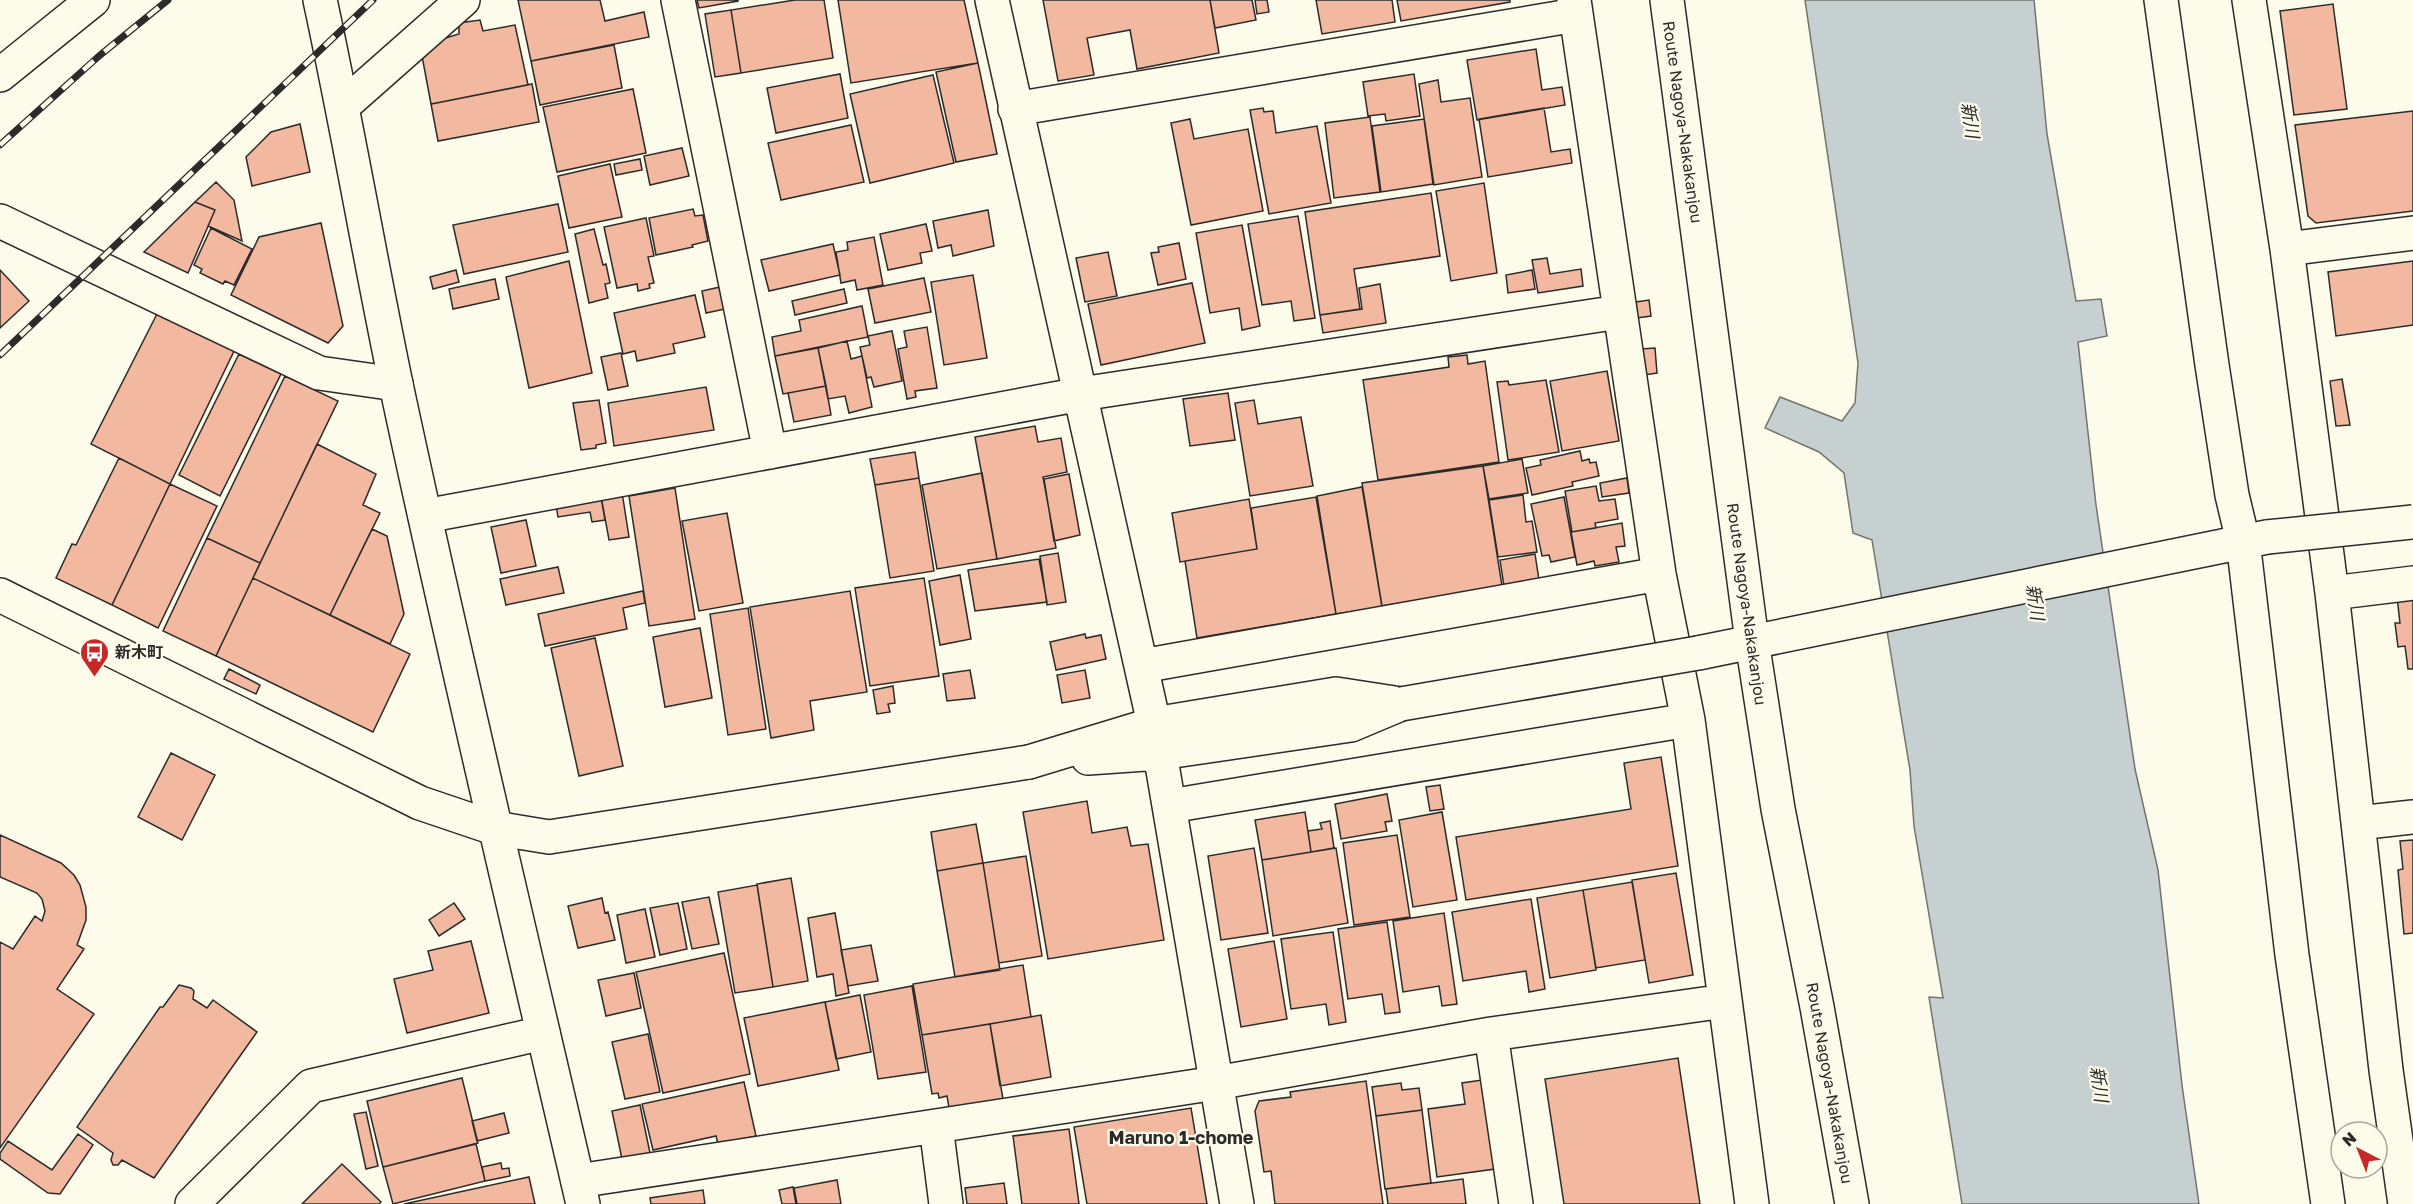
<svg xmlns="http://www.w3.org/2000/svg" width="2413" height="1204" font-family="'Golos Text','Noto Sans JP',sans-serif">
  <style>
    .water { fill: #c7d0d0; stroke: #74746e; stroke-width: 1.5 }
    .building { fill: #f2b8a0; stroke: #2b2b2b; stroke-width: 1.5 }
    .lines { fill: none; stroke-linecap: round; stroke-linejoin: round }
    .street-casing { stroke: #2b2b2b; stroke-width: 36 }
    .secondary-casing { stroke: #2b2b2b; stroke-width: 36 }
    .primary-casing { stroke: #2b2b2b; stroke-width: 36 }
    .street { stroke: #fdfbea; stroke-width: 33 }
    .secondary { stroke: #fdfbea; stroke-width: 33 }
    .primary { stroke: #fdfbea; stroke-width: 33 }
    .rail-casing { stroke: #2b2b2b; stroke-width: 7 }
    .rail { stroke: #fdfbea; stroke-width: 4.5; stroke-dasharray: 14; stroke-linecap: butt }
    .secondary-bridge-casing { stroke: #2b2b2b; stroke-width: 36; stroke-linecap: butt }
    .secondary-bridge { stroke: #fdfbea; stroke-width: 33 }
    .labels { text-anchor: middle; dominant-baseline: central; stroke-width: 4.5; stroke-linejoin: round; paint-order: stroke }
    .street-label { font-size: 16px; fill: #2b2b2b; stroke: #fdfbea }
    .poi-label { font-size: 16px; font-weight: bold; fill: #2b2b2b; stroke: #fdfbea; text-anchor: start }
    .water-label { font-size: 18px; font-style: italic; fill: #2b2b2b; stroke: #fdfbea }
    .neighbourhood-label { font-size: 18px; font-weight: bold; fill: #2b2b2b; stroke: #fdfbea }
  </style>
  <rect width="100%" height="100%" fill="#fdfbea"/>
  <path class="water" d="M1805 0H2034L2047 134 2076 301 2101 299 2107 336 2078 342 2096 505 2135 769 2158 870 2182 1085 2199 1204H1962L1929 997 1943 998 1914 826 1910 770 1872 540 1853 533 1844 473 1819 452 1765 428 1780 397 1842 421 1855 403 1858 363Z"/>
  <path class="building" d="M518 0H600L605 21 644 12 649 37 531 61Z
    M697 0H738V1L699 8Z
    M795 0H824L833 58 741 73 731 10Z
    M838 0H964L978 63 851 83Z
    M1043 0H1210L1219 53 1137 69 1130 30 1087 38 1094 75 1058 81Z
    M1210 0H1252L1256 20 1215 28Z
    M1255 0H1267L1269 12 1257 14Z
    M1316 0H1392L1395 22 1322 34Z
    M1397 0H1510V2L1401 21Z
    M2333 4 2347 109 2294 115 2280 11Z
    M731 10 741 73 715 77 705 14Z
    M480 20 483 31 515 25 528 85 431 104 422 56 439 40 459 34V23Z
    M614 45 622 88 540 105 531 61Z
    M1536 49 1542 90 1562 87 1565 105 1477 120 1467 60Z
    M978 63 997 154 956 162 936 72Z
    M840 74 848 118 776 133 767 88Z
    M1414 74 1420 116 1386 121 1385 114 1368 116 1363 82Z
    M933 75 954 163 870 183 850 94Z
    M1438 80 1441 102 1470 98 1482 177 1434 185 1419 84Z
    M532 84 539 122 438 141 431 104Z
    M633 89 646 153 557 172 543 107Z
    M1263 108 1264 112 1273 111 1276 133 1317 126 1331 203 1269 214 1250 110Z
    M1544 108 1551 152 1570 149 1572 163 1488 177 1479 119Z
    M2413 111V211L2316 223 2308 216 2295 125Z
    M1370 117 1380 192 1334 198 1325 123Z
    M1190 119 1194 139 1248 129 1263 211 1191 225 1171 123Z
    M1424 119 1433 184 1381 192 1372 126Z
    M300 124 310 172 252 186 246 157 271 132Z
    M851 125 864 182 781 200 768 143Z
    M682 148 689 176 650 185 644 156Z
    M640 159 642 170 616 175 614 164Z
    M610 164 622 217 569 228 558 176Z
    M216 182 234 200 242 241 208 226 215 210 195 202Z
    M1484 183 1497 273 1451 281 1436 191Z
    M1431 193 1440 256 1354 269 1360 309 1320 315 1305 212Z
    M195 202 215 210 188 273 144 252Z
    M558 204 568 252 464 274 453 225Z
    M693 209 695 216 703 215 708 241 692 245 693 247 656 255 649 218Z
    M988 210 994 246 953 256 951 245 938 248 933 221Z
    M1298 216 1315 318 1294 321 1291 301 1262 305 1248 224Z
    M646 218 654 256 648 257 654 283 649 284 650 288 638 291 637 284 617 288 604 227Z
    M321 223 343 326 328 343 231 295 259 237Z
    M926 224 932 251 920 253 922 263 888 270 880 234Z
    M1242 225 1260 326 1242 330 1239 308 1210 313 1196 233Z
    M211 228 252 249 234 285 225 281 223 284 200 273 202 269 194 265Z
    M594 229 603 265 606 264 610 283 605 284 608 298 589 303 575 234Z
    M874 237 883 285 857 290 855 280 841 283 836 252 848 250 847 242Z
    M1179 243 1186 279 1158 285 1151 253 1159 252 1158 247Z
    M833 244 840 275 769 291 761 260Z
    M1108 252 1117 296 1085 302 1076 258Z
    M1547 258 1550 274 1581 269 1583 286 1538 293 1532 260Z
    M569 261 592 373 529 388 506 277Z
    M2413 261V325L2336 336 2328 272Z
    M0 270 29 301 0 328Z
    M456 270 459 282 433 289 430 277Z
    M1532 270 1535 289 1508 293 1506 275Z
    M973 275 987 358 944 365 931 282Z
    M924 278 931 312 875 323 868 289Z
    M495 279 499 299 453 309 449 289Z
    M1192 283 1205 343 1101 365 1088 304Z
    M1380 284 1386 323 1323 333 1320 315 1362 309 1359 288Z
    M720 287 725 309 706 313 702 291Z
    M844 289 847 303 795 315 792 301Z
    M695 295 705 337 673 344 675 353 637 361 635 351 623 354 614 313Z
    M1649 300 1651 316 1637 318 1636 302Z
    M862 306 868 337 775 356 772 337 801 331 799 320Z
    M158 312 235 349 170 484 91 444Z
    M927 327 937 388 915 391 916 397 907 399 898 349 907 347 904 331Z
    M892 331 902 381 874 387 871 377 867 378 860 347 870 345 868 336Z
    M847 341 851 359 862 356 872 407 849 413 845 396 828 399 818 348Z
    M818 348 826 386 783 394 775 356Z
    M1655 348 1657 373 1644 375 1641 349Z
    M621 353 628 386 608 390 601 357Z
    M239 354 281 374 220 496 179 475Z
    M1467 355 1468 364 1485 361 1499 462 1378 480 1363 380 1449 367 1448 357Z
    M1607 371 1619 441 1562 451 1550 381Z
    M285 376 338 401 260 563 207 538Z
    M2342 379 2350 425 2336 426 2330 381Z
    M1546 380 1559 452 1508 460 1497 382 1508 381 1509 385Z
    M826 386 831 415 794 422 788 393Z
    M706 387 714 430 614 446 608 403Z
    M1228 393 1235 440 1190 446 1183 399Z
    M599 400 606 443 596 445V448L581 450 573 403Z
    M1254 400 1258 424 1301 417 1313 486 1250 496 1235 403Z
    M1035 426 1038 442 1061 438 1067 472 1043 477 1056 548 997 559 975 437Z
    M317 444 376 474 363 505 380 513 330 615 253 578Z
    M1580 451 1582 461 1589 459 1590 463 1596 462 1599 476 1572 482 1573 486 1532 495 1526 468 1541 465 1540 460Z
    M915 452 919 478 875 485 870 459Z
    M119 458 170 484 112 605 56 578 72 544 76 545Z
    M1522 459 1528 493 1489 499 1483 466Z
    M1483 466 1502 586 1382 606 1362 483Z
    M982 473 997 559 937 569 922 485Z
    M1069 474 1080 535 1054 541 1044 479Z
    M919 478 934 571 890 578 875 485Z
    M1627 478 1629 493 1602 497 1600 483Z
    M170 484 217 506 158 628 112 605Z
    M1596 486 1599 501 1615 499 1618 519 1595 523 1596 528 1572 532 1565 491Z
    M1362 487 1382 607 1336 614 1317 496Z
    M675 488 695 619 649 626 629 496Z
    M622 492 629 537 609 540 601 496Z
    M1523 495 1526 522 1532 521 1537 552 1498 557 1489 500Z
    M601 497 605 520 592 522 590 512 558 517 556 505Z
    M1316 497 1336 614 1197 638 1185 561 1257 549 1251 508Z
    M1564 497 1575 557 1551 562 1549 555 1542 556 1531 504Z
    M1249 499 1257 549 1180 562 1172 513Z
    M727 513 743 603 699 611 682 521Z
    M526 520 536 566 501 573 491 527Z
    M1622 523 1625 546 1616 547 1619 562 1595 566 1594 561 1577 565 1571 532Z
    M372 529 387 536 404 614 390 644 330 615Z
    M207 538 260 563 216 656 163 631Z
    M1058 553 1066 602 1047 605 1040 556Z
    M1535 554 1539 580 1504 586 1500 560Z
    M1039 559 1047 602 975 611 968 570Z
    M558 567 564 593 506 605 500 579Z
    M960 575 971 639 940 645 929 581Z
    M253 578 410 654 373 732 216 656Z
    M924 578 939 676 870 686 855 588Z
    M643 591 645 603 623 608 627 629 545 646 538 614Z
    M850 591 867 692 810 701 814 730 771 738 750 607Z
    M2413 595V669H2408L2405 646 2398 647 2395 623H2400L2397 597Z
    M748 608 766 729 728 735 710 614Z
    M700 628 712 698 665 707 653 637Z
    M1085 634 1086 638 1101 635 1106 659 1056 670 1050 642Z
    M595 638 623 766 579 776 551 648Z
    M229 669 260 685 256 694 224 679Z
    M970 670 975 698 947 701 943 674Z
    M1085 670 1090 698 1062 703 1057 675Z
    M893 686 895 703 888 704 890 712 877 714 873 690Z
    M171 753 215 775 182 840 138 817Z
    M1661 757 1678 866 1466 900 1456 837 1631 809 1624 763Z
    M1440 785 1444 809 1430 811 1426 787Z
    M1387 794 1392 821 1385 822 1387 831 1341 839 1335 804Z
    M1087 801 1092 833 1127 827 1131 846 1148 844 1164 940 1048 959 1023 812Z
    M1305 812 1311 852 1262 860 1255 820Z
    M1442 812 1457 900 1413 907 1399 820Z
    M1330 821 1334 848 1311 852 1308 831 1322 829 1320 823Z
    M976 824 983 863 937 871 931 832Z
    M0 835 61 863 74 875 80 885 86 907V920L77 945 84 949 57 989 94 1014 0 1148V942L13 949 35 916 42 921 45 911 42 899 37 893 0 877Z
    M1397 835 1410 917 1354 925 1343 843Z
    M2413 840V933L2404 934 2398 870 2403 869 2400 841Z
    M1254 848 1268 933 1221 940 1208 856Z
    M1336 848 1348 923 1273 936 1262 860Z
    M1026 856 1042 956 999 963 983 863Z
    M983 863 1000 970 955 977 937 871Z
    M1676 873 1693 975 1649 983 1632 880Z
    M791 878 808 981 773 987 757 884Z
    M1632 882 1645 960 1596 968 1583 890Z
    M757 885 773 987 735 993 718 892Z
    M1583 890 1596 970 1550 978 1537 898Z
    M709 897 719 944 692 949 682 902Z
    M602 898 605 913 608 912 615 940 578 948 568 906Z
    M1531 899 1545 989 1529 992 1526 971 1463 981 1452 912Z
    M454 903 465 919 439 936 429 920Z
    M678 903 687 949 660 955 650 908Z
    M645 909 655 957 626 963 617 915Z
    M835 913 849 993 836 996 833 974 817 977 808 918Z
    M1444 913 1457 1004 1442 1006 1439 986 1403 992 1393 921Z
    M1387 922 1400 1012 1385 1014 1382 994 1348 999 1338 929Z
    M1333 932 1346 1022 1329 1025 1326 1004 1291 1009 1281 939Z
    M471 941 489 1013 407 1033 394 979 433 970 428 951Z
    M1274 941 1287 1019 1241 1027 1228 949Z
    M871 945 878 981 848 986 841 950Z
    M724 953 750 1074 663 1093 636 972Z
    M1023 965 1031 1017 922 1035 913 984Z
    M634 973 641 1008 606 1016 598 980Z
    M179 985 191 988 194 991 193 999 207 1008 213 1000 257 1032 154 1178 122 1160 118 1165H113L111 1160 113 1153 77 1127 160 1007H163Z
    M912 986 926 1072 878 1079 864 995Z
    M860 995 871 1052 836 1059 825 1002Z
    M825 1002 839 1070 758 1086 744 1018Z
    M1041 1015 1051 1077 1000 1086 990 1024Z
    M990 1024 1003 1099 949 1108 947 1096 939 1098 938 1093 932 1094 922 1035Z
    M648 1034 660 1092 625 1099 612 1042Z
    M1678 1058 1700 1204H1564L1545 1079Z
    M462 1078 478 1143 383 1167 367 1101Z
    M1482 1080 1495 1169 1437 1177 1428 1109 1465 1104 1462 1083Z
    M1366 1081 1383 1204H1275L1271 1171 1264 1172 1255 1111 1259 1101 1291 1097 1290 1092Z
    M744 1082 756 1136 718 1144 716 1136 653 1150 642 1104Z
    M1401 1083 1402 1090 1419 1088 1422 1110 1376 1116 1372 1087Z
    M640 1105 650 1153 622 1159 612 1111Z
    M1191 1108 1207 1204H1087L1074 1127Z
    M1422 1110 1431 1183 1385 1189 1376 1116Z
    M366 1112 378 1166 366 1169 354 1114Z
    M504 1113 509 1133 477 1141 472 1121Z
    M1069 1129 1079 1204H1022L1013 1136Z
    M78 1134 93 1145 60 1194 48 1193 0 1159V1153L8 1141 52 1170Z
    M476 1144 485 1181 393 1204 383 1167Z
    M501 1163 502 1169 509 1168 510 1176 485 1181 482 1167Z
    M342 1164 381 1202 379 1204H302Z
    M529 1177 535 1204H404Z
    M1463 1179 1466 1204H1388L1386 1189Z
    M837 1180 841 1204H797L794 1188Z
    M1004 1183 1007 1204H967L965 1188Z
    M793 1187 796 1204H782L779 1190Z
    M703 1190 705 1204H651L650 1198Z"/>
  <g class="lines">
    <defs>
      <path id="street" d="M678 0 770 452
        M992 0 1154 724
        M1574 0 1659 574 1688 720 1752 1204
        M2161 0 2212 365 2232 495 2243 541 2292 955 2328 1204
        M2249 0 2287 249 2332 593 2386 1070 2405 1204
        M0 75 93 0
        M343 106 463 0
        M1015 109 1576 15
        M0 221 319 373 396 384
        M2287 249 2413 233
        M425 516 1081 394 1619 312
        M2332 593 2413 583
        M1142 666 1659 574
        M1160 753 1237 1204
        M1088 758 1160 753 1351 725 1401 704
        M1029 762 1154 724 1336 694 1401 704
        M1170 806 1688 720
        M2358 823 2413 817
        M1491 1034 1516 1204
        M936 1126 946 1204
        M578 1181 1216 1083 1491 1034 1725 1001
        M192 1204 311 1086 543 1033"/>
      <path id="secondary" d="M320 0C348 129 370 260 397 389 455 661 520 932 583 1204
        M0 595 420 803 494 828 549 837 1029 762
        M1698 653 2267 537"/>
      <path id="primary" d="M1667 0 1752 641 1778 809 1817 1007 1852 1204"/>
    </defs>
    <use href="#street" class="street-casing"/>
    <use href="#secondary" class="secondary-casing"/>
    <use href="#primary" class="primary-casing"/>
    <use href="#street" class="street"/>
    <use href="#secondary" class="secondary"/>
    <use href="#primary" class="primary"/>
    <defs>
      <path id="rail" d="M0 145 99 56 168 0
        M0 355 373 0"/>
    </defs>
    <use href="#rail" class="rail-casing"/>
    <use href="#rail" class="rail"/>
    <defs>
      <path id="secondary-bridge" d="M2267 537 2413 522
        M1401 704 1698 653"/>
    </defs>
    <use href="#secondary-bridge" class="secondary-bridge-casing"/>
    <use href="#secondary-bridge" class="secondary-bridge"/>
  </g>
  <defs>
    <symbol id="bus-pin" viewBox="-11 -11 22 30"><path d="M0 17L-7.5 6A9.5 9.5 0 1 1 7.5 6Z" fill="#c62828" stroke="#fdfbea"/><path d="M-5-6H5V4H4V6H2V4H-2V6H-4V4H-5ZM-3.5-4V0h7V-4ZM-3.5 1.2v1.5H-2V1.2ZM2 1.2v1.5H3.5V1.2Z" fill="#fff"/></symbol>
  </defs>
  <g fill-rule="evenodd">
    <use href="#bus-pin" x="78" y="636" width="33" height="45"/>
  </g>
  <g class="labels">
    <g class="street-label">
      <text transform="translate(1683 122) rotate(82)">Route Nagoya-Nakakanjou</text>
      <text transform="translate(1747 604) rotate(82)">Route Nagoya-Nakakanjou</text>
      <text transform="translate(1830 1083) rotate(80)">Route Nagoya-Nakakanjou</text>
    </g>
    <g class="poi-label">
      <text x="115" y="652">新木町</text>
    </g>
    <g class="water-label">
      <text transform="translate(1971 120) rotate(82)">新川</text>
      <text transform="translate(2036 602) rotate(82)">新川</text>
      <text transform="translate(2100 1084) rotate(82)">新川</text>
    </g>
    <g class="neighbourhood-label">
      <text x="1181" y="1137">Maruno 1-chome</text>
    </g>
  </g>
  <g transform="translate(2359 1150) rotate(318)"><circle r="28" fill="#fdfbea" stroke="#a9a89e" stroke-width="1.5"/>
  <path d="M0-4.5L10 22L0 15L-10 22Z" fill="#c62828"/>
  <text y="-9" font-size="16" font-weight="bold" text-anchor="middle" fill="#2b2b2b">N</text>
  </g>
</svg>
